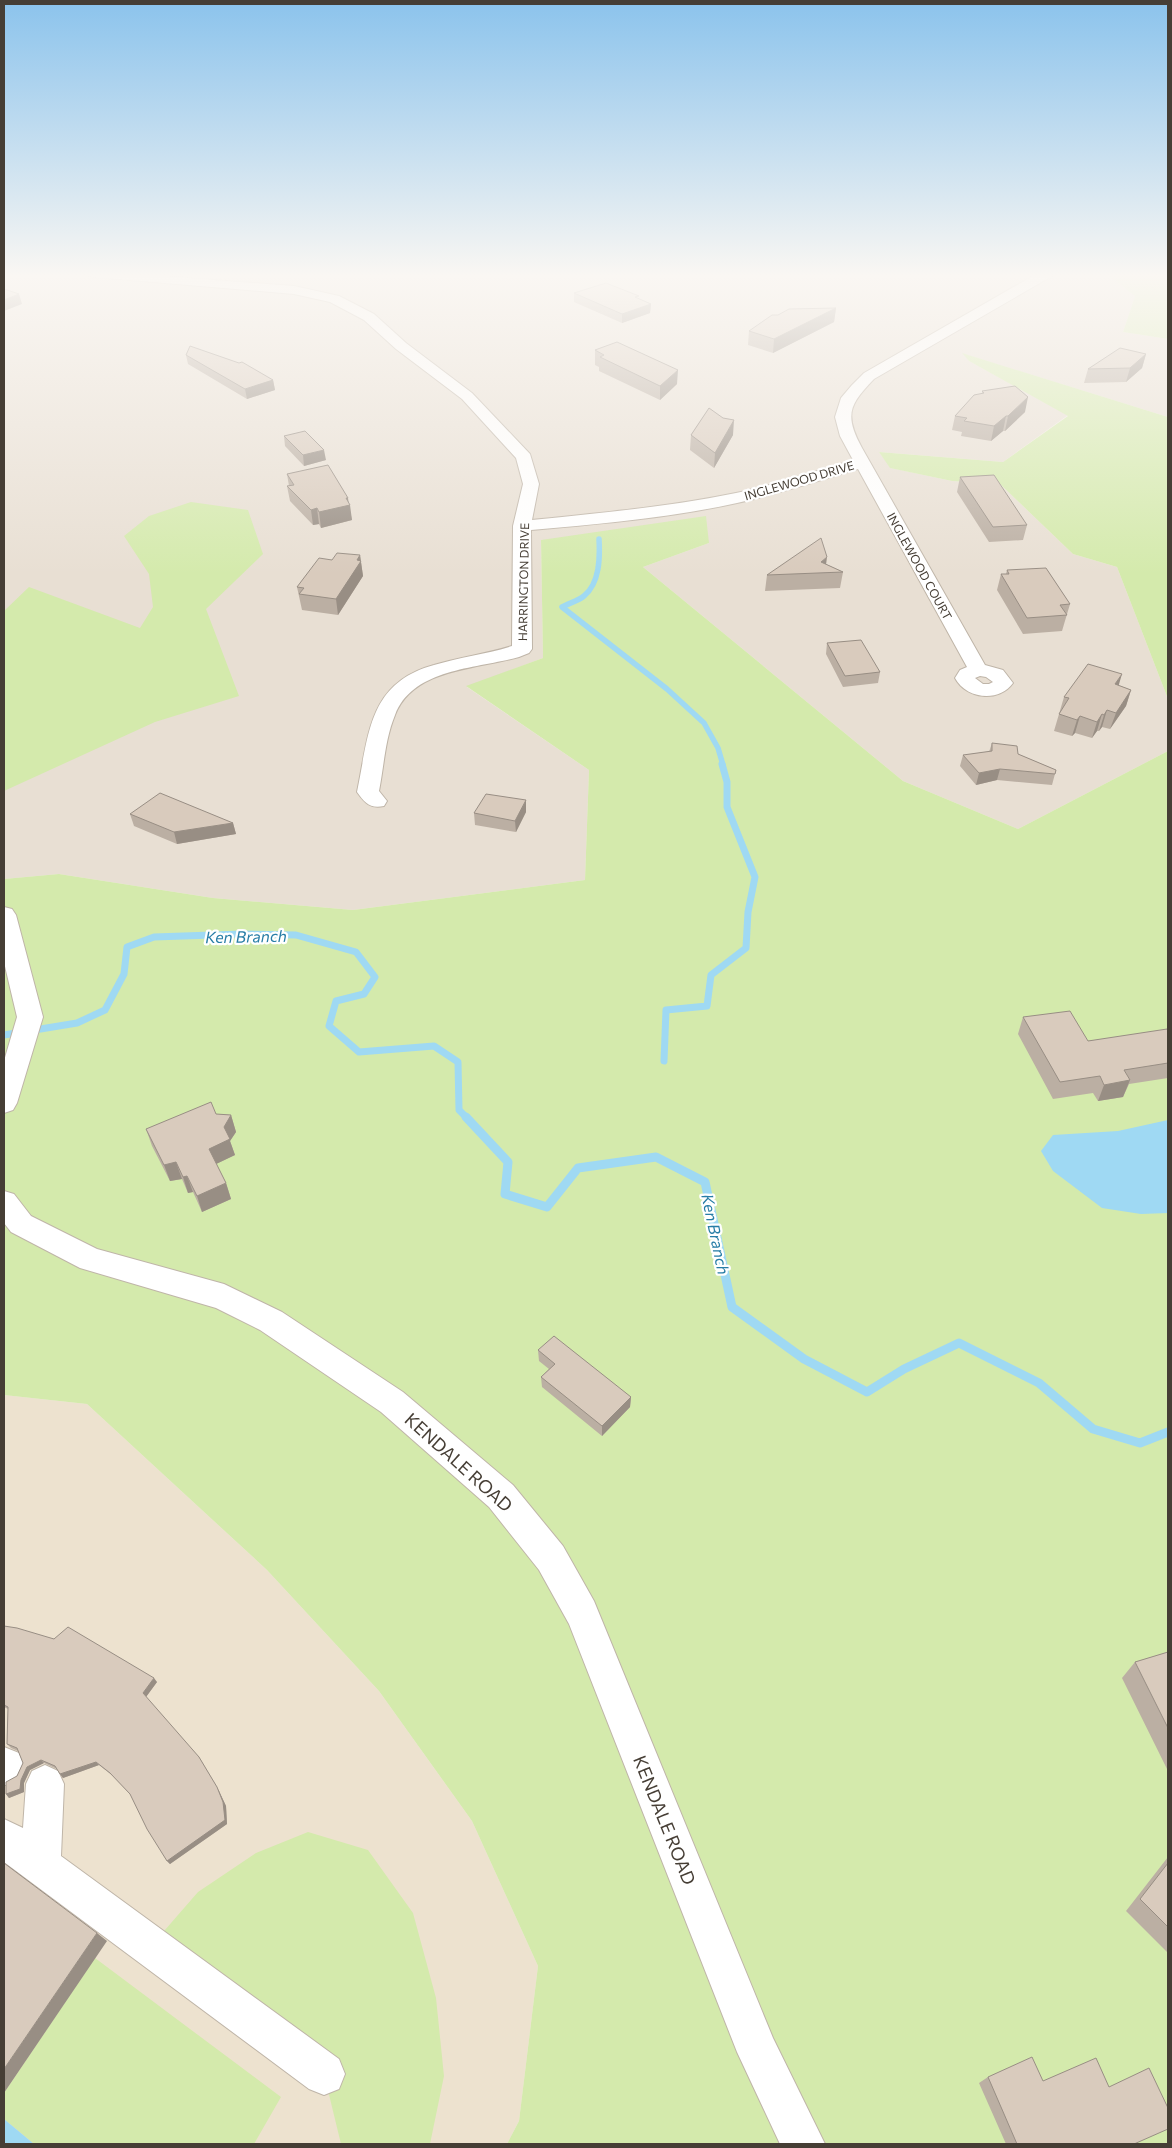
<svg xmlns="http://www.w3.org/2000/svg" width="1172" height="2148" font-family="Commissioner,sans-serif">
  <style>
    .residential { fill: #e8dfd3 }
    .education { fill: #ede2cf }
    .green { fill: #d4eaac }
    .water { fill: #9fd9f3 }
    .lines { fill: none; stroke-linecap: round; stroke-linejoin: round }
    .stream-far2 { stroke: #9fd9f3; stroke-width: 5.5 }
    .stream-far1 { stroke: #9fd9f3; stroke-width: 7 }
    .stream { stroke: #9fd9f3; stroke-width: 9 }
    .minor-casing { stroke: #bfb5a8; stroke-width: 2 }
    .minor { fill: #fff; fill-rule: evenodd }
    .wall { fill: #bbafa3 }
    .shaded-wall { fill: #988e84 }
    .building { fill: #d9cbbd; stroke: #988e84 }
    .labels { text-anchor: middle; dominant-baseline: central; stroke-width: 4.5; stroke-linejoin: round; paint-order: stroke }
    .far-street-label { font-size: 12px; fill: #463e35; stroke: #fff }
    .water-label { font-size: 16px; font-style: italic; fill: #277da6; stroke: #fff }
    .near-street-label { font-size: 18px; fill: #463e35; stroke: #fff }
  </style>
  <rect width="100%" height="100%" fill="#f3eee5"/>
  <path class="residential" d="M4 273H1106L1135 296 1123 332 1168 339V417L964 354 969 361 1068 415 1003 462 879 452 891 468 952 481 1000 484 1073 554 1117 567 1168 699V751L1018 829 903 781 643 567 709 543 541 540 543 658 467 687 589 770 585 880 353 910 213 898 59 874 4 879Z"/>
  <path class="education" d="M4 1395 87 1404 267 1570 379 1691 472 1821 538 1966 519 2121 507 2144H4Z"/>
  <path class="green" d="M1106 273H1168V339L1123 332 1135 296Z
    M962 353 1168 417V699L1117 567 1073 554 1000 484 952 481 890 468 879 452 1003 462 1068 416 969 361Z
    M191 502 248 510 263 554 206 609 239 696 155 722 4 791V611L29 587 140 628 153 607 149 574 124 536 149 516Z
    M706 516 709 543 643 567 903 781 1018 829 1168 751V2144H507L519 2121 538 1966 472 1821 379 1691 267 1570 87 1404 4 1395V879L59 874 213 898 353 910 585 880 589 770 466 686 543 658 541 540Z
    M308 1832 368 1850 413 1913 436 1998 444 2076 430 2144H341L324 2074 151 1946 198 1892 256 1853Z
    M95 1958 281 2097 254 2144H34L4 2119V2093Z"/>
  <path class="water" d="M1168 1120V1213L1141 1214 1102 1208 1053 1171 1041 1151 1053 1135 1118 1131Z
    M4 2119 34 2144H4Z"/>
  <g class="lines">
    <path class="stream-far2" d="M599 539C600 557 600 583 584 596 578 601 569 603 562 607L667 689 704 723 718 748 723 765"/>
    <path class="stream-far1" d="M4 1035 77 1023 105 1010 124 974 127 947 154 937 242 934 296 935 356 952 375 977 364 994 336 1001 329 1026 359 1052 434 1046 458 1062 459 1110 467 1118
      M664 1061 666 1010 707 1006 711 975 746 948 748 912 755 877 727 807V782L722 764"/>
    <path class="stream" d="M466 1117 508 1162 505 1194 547 1207 578 1168 656 1157 705 1182 732 1307 804 1359 867 1392 904 1369 959 1343 1039 1383 1093 1429 1140 1443 1168 1432"/>
    <defs>
      <path id="minor" d="M88 273H122L294 286 339 296 374 314 406 343 472 393 530 454 539 484 532 520C600 513 668 507 736 493 775 485 814 472 853 460L840 436 835 417 841 398 852 385 864 373 1038 273H1053L1052 276 874 379C849 405 844 415 862 448L985 665 1003 670 1013 683C999 703 966 699 955 678L960 670 967 667 858 469C818 481 778 494 737 503 669 518 600 524 531 530L532 649 529 653 519 657C477 669 413 668 395 715 385 739 384 766 379 791L387 801 384 806C370 809 365 803 357 792 369 735 368 683 434 665 460 657 487 654 512 646L513 526 523 484 516 458 462 399 396 349 364 320 330 302 294 294 94 277 89 276ZM980 676 986 677 993 682 989 684H983L975 678Z
        M4 907 12 909 16 915 43 1017 17 1103 13 1110 4 1113V1061L17 1017 4 962Z
        M4 1191 14 1194 31 1216 97 1249 224 1284 282 1312 403 1392 513 1485 563 1546 594 1601 773 2038 825 2144H780L737 2052 569 1624 539 1570 489 1507 381 1412 260 1330 216 1308 80 1268 11 1232 4 1223Z
        M4 1747 19 1753 25 1766 19 1779 6 1785H4Z
        M45 1765 58 1771 64 1784 61 1856 339 2059 345 2074 339 2089 324 2095 309 2089 4 1862V1819L23 1828 26 1784 32 1771Z"/>
    </defs>
    <use href="#minor" class="minor-casing"/>
    <use href="#minor" class="minor"/>
  </g>
  <path class="wall" d="M574 293 639 299 651 304 650 313 622 323 574 302Z
    M836 308 834 322 773 353 748 345 749 331Z
    M595 350 677 384 660 400 599 371V367L595 365Z
    M1146 354 1142 368 1126 382 1084 383 1088 369Z
    M186 355 239 363 273 380 275 390 247 399 188 364Z
    M982 391 1025 412 1005 431H1003L991 441 961 436 962 432 952 430 955 416 982 393Z
    M691 435H733L714 468 690 450Z
    M284 436 326 460 304 466 285 446Z
    M287 474 348 502 352 520 321 528 319 524 313 525 290 501 287 486H289Z
    M960 477 1027 525 1023 540 989 542 957 492Z
    M360 555 363 576 338 615 302 610 297 587 332 560Z
    M826 564 843 572 840 588 765 591 767 575Z
    M1007 570 1070 604 1062 631 1023 634 997 590 1001 574H1006Z
    M827 643 880 672 878 683 843 687 826 654Z
    M1118 685 1131 690 1126 706 1110 729 1102 727 1099 731H1097L1092 738 1075 733 1072 736 1054 731 1064 697Z
    M992 743 1056 770 1052 785 997 780 976 785 960 766 963 755 989 752Z
    M526 800V812L516 832 475 825 474 813Z
    M130 814 233 823 236 834 177 844 134 826Z
    M1023 1017 1088 1041 1168 1031V1078L1129 1084 1123 1097 1098 1101 1093 1093 1053 1099 1018 1034Z
    M216 1114 231 1115 236 1132 230 1141 235 1155 216 1164 226 1183 231 1199 202 1212 193 1192 188 1193 182 1179 170 1181 152 1146 146 1129Z
    M538 1350 631 1397 630 1407 602 1436 542 1387 541 1377 549 1369 539 1361Z
    M4 1626 157 1682 146 1697 201 1761 219 1791 226 1806 227 1824 170 1864 167 1861 131 1795 113 1776 99 1765 63 1778 60 1774 57 1769 44 1763 30 1770 24 1783V1792L9 1798 6 1794 17 1776 23 1763 18 1751 11 1748 7 1744 8 1709 4 1707Z
    M1168 1652V1771L1122 1678 1135 1662Z
    M1168 1857V1953L1126 1911Z
    M988 2077 1043 2081 1134 2144H1006L979 2083Z"/>
  <path class="shaded-wall" d="M19 294 22 304 4 311V300Z
    M651 304 650 313 622 323V314Z
    M836 308 834 322 773 353 774 339Z
    M1146 354 1142 368 1126 382 1130 368Z
    M678 370 677 384 660 400V386Z
    M273 380 275 390 247 399 245 389Z
    M1028 397 1025 412 1005 431 1008 416Z
    M1006 416 1003 431 991 441 994 426Z
    M734 420 733 435 714 468 715 453Z
    M324 450 326 460 304 466 303 455Z
    M346 498H348L349 505H350L352 520 321 528 319 512Z
    M317 508 319 524 313 525 311 510Z
    M360 555 363 576 338 615 336 599 357 560Z
    M827 557 825 573 821 562Z
    M1122 674 1117 691 1115 684Z
    M1131 690 1126 706 1110 729 1116 713Z
    M1107 710 1102 727 1099 731 1104 715Z
    M1102 714 1097 731 1092 738 1097 722Z
    M1080 716 1075 733 1072 736 1077 720Z
    M1000 769 997 780 976 785 979 773Z
    M526 800V812L516 832 515 821Z
    M233 823 236 834 177 844 174 832Z
    M1130 1080 1123 1097 1098 1101 1104 1085Z
    M231 1115 236 1132 230 1141 235 1155 214 1165 209 1149 224 1127Z
    M176 1162 182 1179 170 1181 164 1165Z
    M187 1176 193 1192 188 1193 183 1177Z
    M226 1183 231 1199 202 1212 197 1196Z
    M631 1397 630 1407 602 1436V1426Z
    M154 1678 157 1682 146 1697 143 1693Z
    M199 1757 219 1791 226 1806 227 1824 170 1864 167 1861Z
    M41 1760 44 1763 30 1770 24 1783V1792L9 1798 6 1794 27 1767Z
    M96 1762 99 1765 63 1778 60 1774Z
    M97 1933 107 1941 4 2093V2069Z"/>
  <path class="building" d="M606 283 639 296 635 297 651 304 622 314 574 293Z
    M4 289 19 294 4 300Z
    M836 308 774 339 749 331 772 315H778L789 309Z
    M617 342 678 370 660 386 600 357 604 355 595 350Z
    M190 346 239 363 242 362 273 380 245 389 186 355Z
    M1120 348 1146 354 1130 368 1088 369Z
    M1015 386 1028 397 1008 416H1006L994 426 964 421 967 418 955 416 974 395 984 393 982 391Z
    M709 408 723 418 734 420 715 453 691 435Z
    M305 431 324 450 303 455 284 436Z
    M328 465 348 498H346L350 505 319 512 317 508 311 510 287 486 294 485 287 474Z
    M994 475 1027 525 993 527 960 477Z
    M821 538 827 557 821 562 843 572 767 575Z
    M337 553 360 555 357 560 361 561 336 599 299 594 304 588 297 587 319 558 332 560Z
    M1046 568 1070 604 1060 605 1067 615 1027 618 1001 574H1009L1007 570Z
    M861 640 880 672 845 676 827 643Z
    M1088 664 1122 674 1115 684 1131 690 1116 713 1107 710 1104 715 1102 714 1097 722 1080 716 1077 720 1059 714 1069 698 1064 697Z
    M992 743 1017 746 1018 754 1056 770 1055 774 1000 769 979 773 963 755 992 751Z
    M160 793 233 823 174 832 130 814Z
    M486 794 526 800 515 821 474 813Z
    M1070 1011 1088 1041 1167 1029 1168 1031V1063L1124 1070 1130 1080 1104 1085 1100 1076 1060 1082 1023 1017Z
    M211 1102 216 1114 231 1115 224 1127 230 1139 209 1149 226 1183 197 1196 187 1176 183 1177 176 1162 164 1165 146 1129Z
    M554 1336 631 1397 602 1426 541 1377 555 1364 538 1350Z
    M4 1626 17 1628 54 1639 68 1627 154 1678 143 1693 199 1757 217 1787 223 1802 225 1820 167 1861 147 1829 130 1794 110 1773 96 1762 60 1774 55 1766 41 1760 27 1767 21 1780 20 1789 6 1794V1782L17 1776 23 1763 17 1748 7 1744 8 1707 4 1705Z
    M1168 1652V1728L1135 1662Z
    M4 1863 97 1933 4 2069Z
    M1168 1863V1927L1140 1899Z
    M1032 2057 1043 2081 1096 2058 1109 2087 1149 2068 1168 2108V2129L1134 2144H1017L988 2077Z"/>
  <linearGradient id="sky" x2="0" y2="1"><stop stop-color="#8bc3ec"/><stop offset="0.48" stop-color="#faf7f3"/><stop offset="1" stop-color="#faf7f3" stop-opacity="0"/></linearGradient>
  <rect width="1172" height="574" fill="url(#sky)"/>
  <g class="labels">
    <g class="far-street-label">
      <text transform="translate(799 480) rotate(-16)">INGLEWOOD DRIVE</text>
      <text transform="translate(920 566) rotate(61)">INGLEWOOD COURT</text>
      <text transform="translate(523 582) rotate(-89)">HARRINGTON DRIVE</text>
    </g>
    <g class="water-label">
      <text transform="translate(246 936) rotate(-1)">Ken Branch</text>
      <text transform="translate(716 1234) rotate(78)">Ken Branch</text>
    </g>
    <g class="near-street-label">
      <text transform="translate(459 1462) rotate(42)">KENDALE ROAD</text>
      <text transform="translate(665 1820) rotate(68)">KENDALE ROAD</text>
    </g>
  </g>
  <rect width="1172" height="2148" fill="none" stroke="#463e35" stroke-width="10"/>
</svg>
